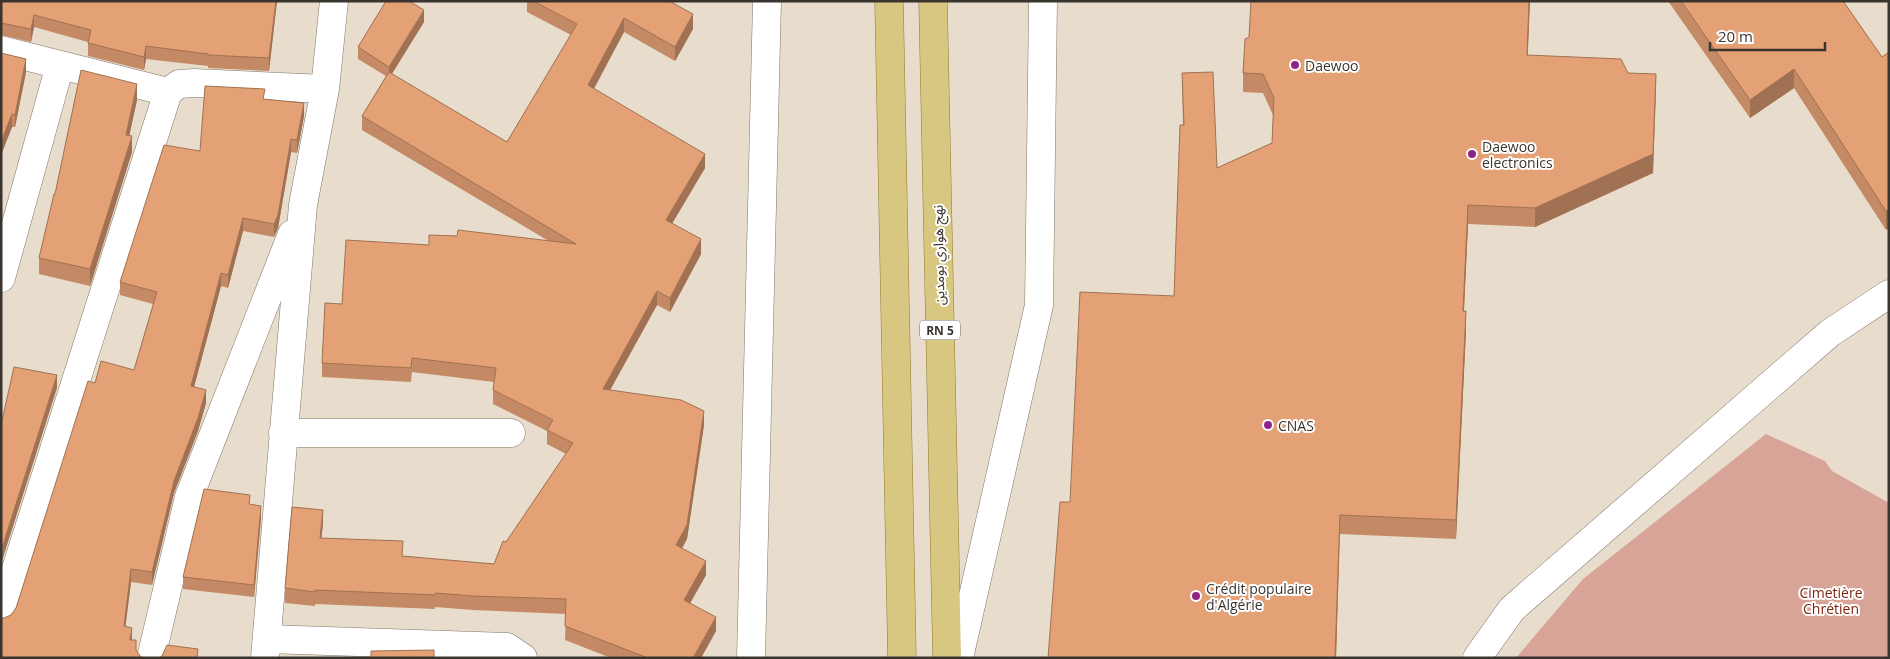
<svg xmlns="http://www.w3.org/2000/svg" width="1890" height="659" font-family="'Open Sans','Noto Sans Arabic',sans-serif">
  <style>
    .green { fill: #d9a498 }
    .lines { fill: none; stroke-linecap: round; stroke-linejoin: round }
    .minor-casing { stroke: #817669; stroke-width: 29 }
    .primary-casing { stroke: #8f7b2c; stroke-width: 29 }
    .minor { stroke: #fff; stroke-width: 28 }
    .primary { stroke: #d8c780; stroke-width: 28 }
    .wall { fill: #c48a65 }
    .shaded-wall { fill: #a07152 }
    .building { fill: #e4a175; stroke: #a07152 }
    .poi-dot { fill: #902486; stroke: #fff; stroke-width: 2 }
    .labels { text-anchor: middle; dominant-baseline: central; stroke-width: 4; stroke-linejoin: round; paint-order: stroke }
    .shield { fill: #fff; stroke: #74716d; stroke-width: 1 }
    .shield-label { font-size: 12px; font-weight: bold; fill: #39342e }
    .poi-label { font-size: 14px; fill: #39342e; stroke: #fff; text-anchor: start }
    .street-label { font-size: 14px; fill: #39342e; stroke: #fff }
    .park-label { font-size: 14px; fill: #802411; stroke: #fff }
  </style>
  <rect width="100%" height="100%" fill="#e8dccd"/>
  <path class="green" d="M1766 434 1825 461 1832 471 1889 503V658H1516L1583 579Z"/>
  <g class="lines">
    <defs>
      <path id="minor" d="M1 50 168 92 179 84 194 83 325 89
        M1 278 60 65
        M283 433H511
        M1 616 168 92
        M267 639 507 647 523 658
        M151 658 189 497 292 234
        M265 658 303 205 325 89 334 1
        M751 658 767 1
        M959 658 1039 305 1043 1
        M1477 658 1512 609 1830 333 1889 294"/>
      <path id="primary" d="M889 1 902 658
        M933 1 947 658"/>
    </defs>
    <use href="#minor" class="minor-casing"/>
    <use href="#primary" class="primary-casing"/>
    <use href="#minor" class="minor"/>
    <use href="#primary" class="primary"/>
  </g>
  <path class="wall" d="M1 1H277L269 71 208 68V66L146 59 144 70 88 56V42L34 27 31 42 1 35Z
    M527 1H669L693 29 675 61 624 32 594 89 705 168 672 223 701 254 670 312 657 305 610 390 704 425 687 539 682 548 706 575 690 603 716 631 701 658H611L565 640 566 614 473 610 435 607V609L315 604V606L285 603V588L323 524 321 538 403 556 494 564 506 542 566 454 547 444V431L493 404V390L494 382 412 372 411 382 322 377V363L342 304 429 245 547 240 362 130V116L386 76 358 59V47L424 22 392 74 507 142 571 35 527 12Z
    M1251 1H1530L1527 55 1628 73 1656 93 1653 173 1535 227 1468 224 1464 311 1466 330 1456 539 1340 534 1336 658H1048L1070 502 1174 296 1183 125 1182 73 1217 168 1272 143 1273 115 1263 93 1243 92V73L1249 37Z
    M1668 1H1843L1882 57 1889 52 1886 230 1794 88 1750 118Z
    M1 53 26 72 15 127H12L1 155Z
    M137 100 129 135 132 152 90 286 39 274V258L55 194Z
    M265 100 304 116 297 153 291 152 278 228 274 237 243 231 228 288 221 286 194 387 206 403 198 431 174 493 152 585 131 582 125 626 132 640 136 650 140 656 4 618 11 615 16 608 95 383 134 370 153 304 120 295V282L200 151Z
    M250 505 261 518 254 597 183 589V577Z"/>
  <path class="shaded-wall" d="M276 1H277L269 71V58Z
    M1529 1H1530L1527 74V55Z
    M424 10V22L389 78V67Z
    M693 14V29L675 61V47Z
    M34 15V27L31 42V29Z
    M624 18V32L588 99V85Z
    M146 46V59L144 70V57Z
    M26 59V72L15 127V115Z
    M1794 69V88L1750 118V100Z
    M1656 74 1653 173 1535 227V208Z
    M137 84V100L126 151V135Z
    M304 103V116L297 153V140Z
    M12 114V127L1 155V142Z
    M132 136V152L90 286V269Z
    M291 139V152L278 228 274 237V224Z
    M705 154V168L666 234V220Z
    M1468 205V224L1463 330V311Z
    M1889 210V228L1886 230V211Z
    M243 218V231L228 288V275Z
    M701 239V254L670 312V298Z
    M221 273V286L191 398V386Z
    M657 291V305L603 403V389Z
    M1466 311V330L1456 539V520Z
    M57 375V388L1 564V551Z
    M206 390V403L198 431 174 493 152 585V572L174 481Z
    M704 411V425L687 539 676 559V545Z
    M261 506V518L254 597V585Z
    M323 510V524L320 552V538Z
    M1340 515 1336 658H1335Z
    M706 561V575L684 614V600Z
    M131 569V582L124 639V626Z
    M716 617V631L701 658H693Z
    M132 628V641L130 640Z"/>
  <path class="building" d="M1 1H276L269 58 208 55V54L146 46 144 57 88 43 91 30 34 15 31 29 1 23V13L2 8H1Z
    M386 1H409L424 10 389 67 358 47Z
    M533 1H669L693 14 675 47 624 18 588 85 705 154 666 220 701 239 670 298 657 291 603 389 681 400 704 411 687 525 676 545 706 561 684 600 716 617 693 658H648L565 626 566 599 473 596 435 593V595L315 590V592L285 588 292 507 323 510 320 538 403 541 402 556 494 564 503 541 506 542 573 443 547 430 553 420 493 390 496 368 412 358 411 368 322 363 325 303 342 304 346 240 429 245V235L457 236 458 230 576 244 362 116 389 72 507 142 577 24Z
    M1251 1H1529L1527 55 1621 59 1628 73 1656 74 1653 154 1535 208 1468 205 1463 311H1466L1456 520 1340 515 1335 658H1048L1060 502H1070L1080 292 1174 296 1180 125H1184L1182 73 1213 72 1217 168 1272 143 1274 98 1263 74 1243 73 1245 39 1249 37Z
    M1681 1H1843L1882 57 1889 52V210L1886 211 1794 69 1750 100Z
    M1 53 26 59 15 115 12 114 1 142Z
    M81 70 137 84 126 135 132 136 90 269 39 258 54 194H55Z
    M205 86 265 89 263 99 304 103 297 140 291 139 278 215 274 224 243 218 228 275 221 273 191 386 206 390 198 418 174 481 152 572 131 569 124 626 132 628 130 640H136V650L140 656 143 658H1V618H4L11 615 16 608 88 381 95 383 101 361 134 370 157 292 120 282 164 145 200 151Z
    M14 367 57 375 1 551V425Z
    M204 489 250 495 249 504 261 506 254 585 183 577Z
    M167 645 198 649 197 658H159L162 656Z
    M434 650V658H371V651Z"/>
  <g class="poi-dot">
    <circle cx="1295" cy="65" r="5"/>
    <circle cx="1472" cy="154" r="5"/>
    <circle cx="1268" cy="425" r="5"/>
    <circle cx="1196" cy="596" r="5"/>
  </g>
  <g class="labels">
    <rect class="shield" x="920" y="320.5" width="40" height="19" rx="4"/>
    <g class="shield-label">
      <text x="940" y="330">RN 5</text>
    </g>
    <g class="poi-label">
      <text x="1305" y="65">Daewoo</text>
      <text x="1482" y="146">Daewoo<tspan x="1482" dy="16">electronics</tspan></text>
      <text x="1278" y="425">CNAS</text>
      <text x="1206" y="588">Crédit populaire<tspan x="1206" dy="16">d'Algérie</tspan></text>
    </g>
    <g class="street-label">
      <text transform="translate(938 255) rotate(-91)">نهج هواري بومدين</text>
    </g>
    <g class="park-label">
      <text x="1831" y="592">Cimetière<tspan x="1831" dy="16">Chrétien</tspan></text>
    </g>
  </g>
  <rect width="1890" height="659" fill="none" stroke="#39342e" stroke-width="5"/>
  <path d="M1710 42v8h115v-8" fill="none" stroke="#39342e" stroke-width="2.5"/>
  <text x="1718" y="42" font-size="15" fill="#39342e" stroke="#ffffff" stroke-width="4" paint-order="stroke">20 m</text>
</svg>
